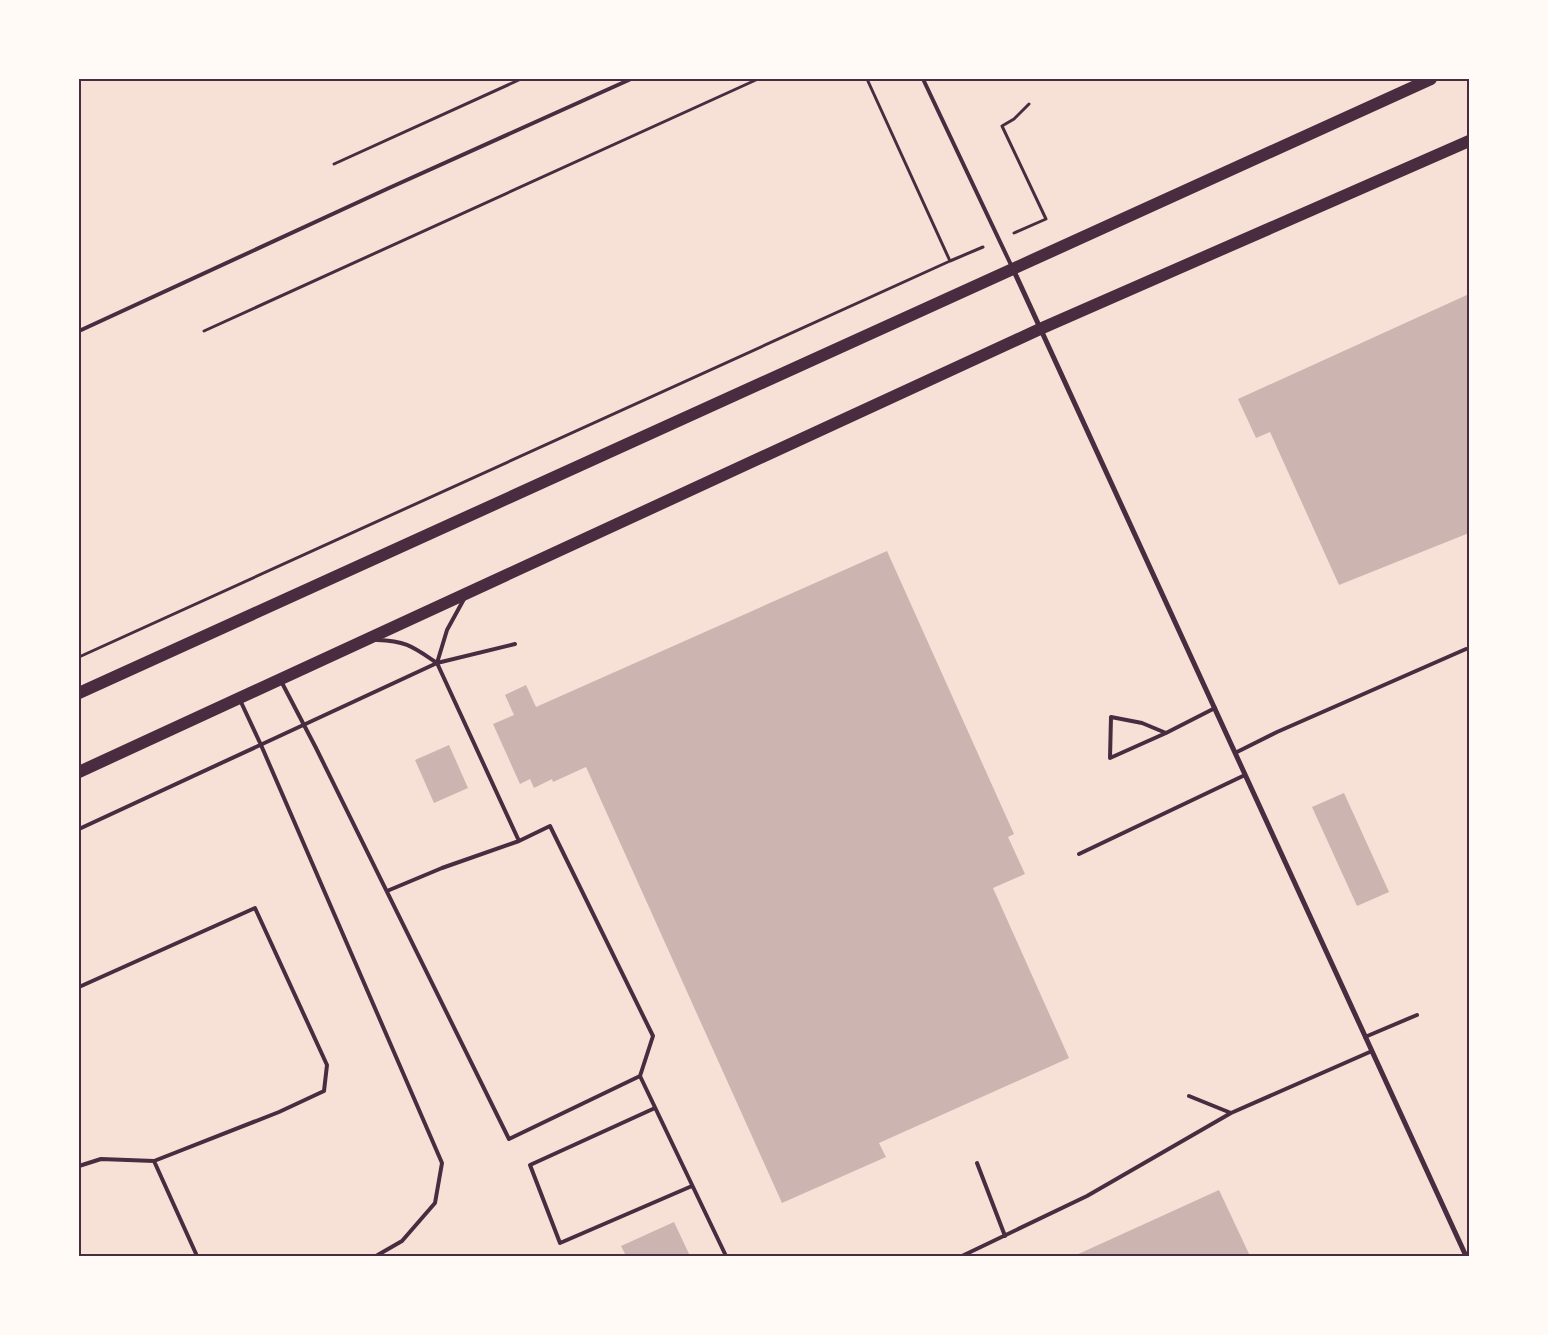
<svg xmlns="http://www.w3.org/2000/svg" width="1548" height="1335" font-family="Manrope,sans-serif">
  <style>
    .building { fill: #ccb4b1 }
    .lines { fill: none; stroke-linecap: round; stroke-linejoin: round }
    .path { stroke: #4a2c40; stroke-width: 3 }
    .service { stroke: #4a2c40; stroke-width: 4 }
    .minor { stroke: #4a2c40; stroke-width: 5 }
    .primary { stroke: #4a2c40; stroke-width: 12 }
    .neatline { fill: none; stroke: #4a2c40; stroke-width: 2 }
  </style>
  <rect width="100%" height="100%" fill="#f7e1d7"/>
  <path class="building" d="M1469 294V533L1339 585 1270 432 1256 438 1238 399Z
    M887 551 1014 834 1008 837 1025 874 993 888 1069 1058 879 1143 886 1157 782 1203 586 767 553 782 552 779 534 788 530 779 520 784 493 724 514 715 505 695 526 685 536 707Z
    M449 745 468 788 434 803 415 760Z
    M1344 793 1389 892 1357 906 1312 807Z
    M1219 1190 1250 1256H1074Z
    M674 1222 690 1256H626L621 1246Z"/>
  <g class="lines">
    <path class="path" d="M867 79 950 261 983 247
      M334 164 521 79
      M1014 233 1046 219 1002 126 1014 119 1029 104
      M204 331 758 79
      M79 657 950 261"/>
    <path class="service" d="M923 79 1012 267
      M79 331 389 188 631 79
      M377 640C407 641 413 647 437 663L519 841
      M437 663 447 630 464 599
      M281 681 316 748 509 1139 640 1076 726 1256
      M240 700 261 745 442 1163 435 1203 402 1241 376 1256
      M1166 733 1142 723 1111 717 1110 758 1166 733 1215 708
      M1235 753 1277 732 1466 649
      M79 829 437 663 515 644
      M1079 854 1245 775
      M387 891 442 868 519 841 550 826 653 1036 640 1076
      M79 987 255 908 327 1065 324 1091 279 1112 154 1161 101 1159 79 1166
      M1365 1037 1417 1015
      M1189 1096 1231 1113
      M655 1108 530 1165 560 1243 692 1186
      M154 1161 197 1256
      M977 1163 1005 1236
      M962 1256 1087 1196 1231 1113 1372 1051"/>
    <path class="minor" d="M1013 269 1466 1256"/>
    <path class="primary" d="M79 693 1431 79
      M79 772 1040 329 1469 141"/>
  </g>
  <rect width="1548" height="1335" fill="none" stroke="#fffaf5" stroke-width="160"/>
  <rect x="80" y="80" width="1388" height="1175" class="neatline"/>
</svg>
